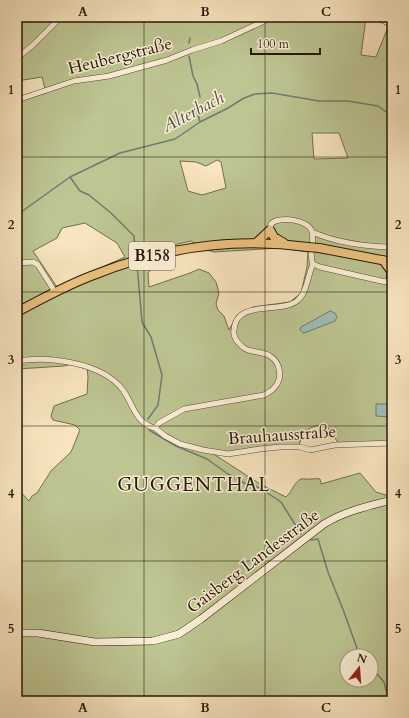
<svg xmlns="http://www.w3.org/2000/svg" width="409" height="718" font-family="Cardo,serif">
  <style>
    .green { fill: #bdc592; stroke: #726e4c; fill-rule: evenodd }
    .water { fill: #9fbdb8; stroke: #6f7b71 }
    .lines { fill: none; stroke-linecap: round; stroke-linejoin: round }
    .stream { stroke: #6f7b71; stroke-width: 1.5 }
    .street-casing { stroke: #5a4a34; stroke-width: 6 }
    .secondary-casing { stroke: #261706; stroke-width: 8 }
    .primary-casing { stroke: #261706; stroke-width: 10 }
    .street { stroke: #faeed5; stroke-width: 5 }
    .secondary { stroke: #faeed5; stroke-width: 7 }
    .primary { stroke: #ecc280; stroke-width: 8 }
    .primary-bridge-casing { stroke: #261706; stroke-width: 10; stroke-linecap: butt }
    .primary-bridge { stroke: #ecc280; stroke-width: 8 }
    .grid { fill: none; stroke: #261706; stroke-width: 1; stroke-opacity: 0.55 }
    .labels { text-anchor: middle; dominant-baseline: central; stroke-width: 3; stroke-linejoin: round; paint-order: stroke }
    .shield { fill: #faeed5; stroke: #665844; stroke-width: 1 }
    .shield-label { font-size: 16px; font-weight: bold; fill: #261706 }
    .street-label { font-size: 17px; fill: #261706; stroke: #faeed5 }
    .water-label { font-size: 18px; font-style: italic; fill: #505144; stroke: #faeed5 }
    .quarter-label { font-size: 19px; letter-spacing: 1px; fill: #261706; stroke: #faeed5 }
    .neatline { fill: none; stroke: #261706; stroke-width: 1.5 }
    .grid-label { font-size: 13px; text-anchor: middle; font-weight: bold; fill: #261706 }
  </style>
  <rect width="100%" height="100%" fill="#f8e5bf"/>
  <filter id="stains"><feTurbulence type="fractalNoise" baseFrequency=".005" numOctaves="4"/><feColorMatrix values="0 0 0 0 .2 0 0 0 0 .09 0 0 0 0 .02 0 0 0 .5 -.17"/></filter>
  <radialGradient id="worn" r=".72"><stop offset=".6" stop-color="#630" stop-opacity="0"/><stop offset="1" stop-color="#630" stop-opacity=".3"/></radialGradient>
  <path class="green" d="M17 17H365L366 18 361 55 376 57 388 27 392 31V442L339 444 328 428 319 425 310 428 302 435 299 446 212 453 260 484 286 497C292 492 294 482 301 479 304 478 308 480 311 479 315 479 316 478 320 479L321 484 360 473 376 492 392 497V701H17V488L29 501 32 496 37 493 51 471 71 452 80 430 75 425 53 420 51 416 54 406 87 394 88 377 87 367 72 364 64 366 17 369V102L46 93 42 77 17 81ZM312 133H339L348 158 314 159ZM217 160 221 162 226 188 202 195 188 191 180 161 196 162 206 166ZM85 223 117 243 125 257 57 287 33 251 57 238 62 228ZM191 241 206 250 214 252 280 248 308 252 307 267 301 293 290 302 253 307 237 315 229 330 224 316 218 310 216 304 219 293 216 282 209 273 199 269 190 273 149 287 148 273 152 268 151 250ZM347 656H371V680H347Z"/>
  <path class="water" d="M330 311 335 313 337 317 335 321 307 332 303 333 300 330 301 327Z
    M376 404H392V417L376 416Z"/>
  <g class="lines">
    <path class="stream" d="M189 43 190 38
      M189 56 193 76 197 84 200 97
      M196 106 200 122
      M70 177 80 191 89 195 111 213 134 236 136 256
      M17 215 70 177 120 153 175 139 200 122 228 108 244 98 255 94 272 93 319 101H348L378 106 392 116
      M137 264 142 322 151 337 162 375 158 405 148 419
      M149 430 176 446 207 459 228 474 244 483 260 488 281 502 301 534
      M311 540 318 539 328 572 344 612 358 651 362 656
      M371 667 384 682 389 701"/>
    <defs>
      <path id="street" d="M365 17C376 18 385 19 392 27
        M17 58 33 45 61 17
        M17 100 74 81 109 76 167 60 192 50 221 41 273 17
        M270 230 271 224C278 216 309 219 312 232 315 243 308 254 313 264L320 267 381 281 387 282 391 278
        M312 232C335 242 362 246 387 247L392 243
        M17 263 33 262 38 265 55 292
        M313 264C308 274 307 293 298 300 282 315 236 298 234 330 233 334 235 338 237 341 239 343 241 346 244 348 251 353 263 351 270 356 281 363 283 379 274 388 272 391 267 393 264 395L184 409 159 423 155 428 165 436 180 444 203 450 228 454 260 449 280 447H300L310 450 335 445 392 443
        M17 361C48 356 102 362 123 390 133 404 135 423 155 428"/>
      <path id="secondary" d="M17 633H38L95 642 153 641 179 634 201 619 324 524C345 511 369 506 392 500"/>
      <path id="primary" d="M256 243 270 230 274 237 284 243
        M319 248 392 262
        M383 260 391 271V278
        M17 312C41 299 65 286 91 276 160 248 234 237 308 247"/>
    </defs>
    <use href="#street" class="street-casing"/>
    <use href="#secondary" class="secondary-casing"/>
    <use href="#primary" class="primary-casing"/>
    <use href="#street" class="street"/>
    <use href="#secondary" class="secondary"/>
    <use href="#primary" class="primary"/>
    <defs>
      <path id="primary-bridge" d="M308 247 319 248"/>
    </defs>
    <use href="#primary-bridge" class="primary-bridge-casing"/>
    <use href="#primary-bridge" class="primary-bridge"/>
  </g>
  <path class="grid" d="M144 17V701M265 17V701M17 157H392M17 292H392M17 426H392M17 561H392"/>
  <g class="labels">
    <rect class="shield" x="129" y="242" width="46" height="28" rx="3"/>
    <g class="shield-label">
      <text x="152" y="256">B158</text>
    </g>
    <g class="street-label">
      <text transform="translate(120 56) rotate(-14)">Heubergstraße</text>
      <text transform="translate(282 435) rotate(-4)">Brauhausstraße</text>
      <text transform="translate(253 561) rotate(-37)">Gaisberg Landesstraße</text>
    </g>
    <g class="water-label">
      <text transform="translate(193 112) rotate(-28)">Alterbach</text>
    </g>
    <g class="quarter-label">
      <text x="194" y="485">GUGGENTHAL</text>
    </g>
  </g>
  <rect width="409" height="718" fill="none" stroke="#f8e5bf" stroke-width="44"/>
  <g transform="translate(359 668) rotate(17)"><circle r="19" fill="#faeed5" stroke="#a59882"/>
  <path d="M0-3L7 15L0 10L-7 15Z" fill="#8f2418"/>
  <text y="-6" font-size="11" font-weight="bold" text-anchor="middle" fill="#261706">N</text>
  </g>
  <path d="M251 48v6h69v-6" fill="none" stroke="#261706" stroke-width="2"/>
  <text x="257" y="48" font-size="12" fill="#261706" stroke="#faeed5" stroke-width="3" paint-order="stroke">100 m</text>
  <rect x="22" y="22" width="365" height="674" class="neatline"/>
  <g class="grid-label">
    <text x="83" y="16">A</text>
    <text x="205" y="16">B</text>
    <text x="326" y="16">C</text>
    <text x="11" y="94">1</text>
    <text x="398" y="94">1</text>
    <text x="11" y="229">2</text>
    <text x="398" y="229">2</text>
    <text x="11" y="364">3</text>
    <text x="398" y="364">3</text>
    <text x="11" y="498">4</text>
    <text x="398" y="498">4</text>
    <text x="11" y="633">5</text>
    <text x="398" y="633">5</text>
    <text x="83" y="712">A</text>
    <text x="205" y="712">B</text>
    <text x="326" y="712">C</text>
  </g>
  <rect width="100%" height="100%" filter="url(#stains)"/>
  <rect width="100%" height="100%" fill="url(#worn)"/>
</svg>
